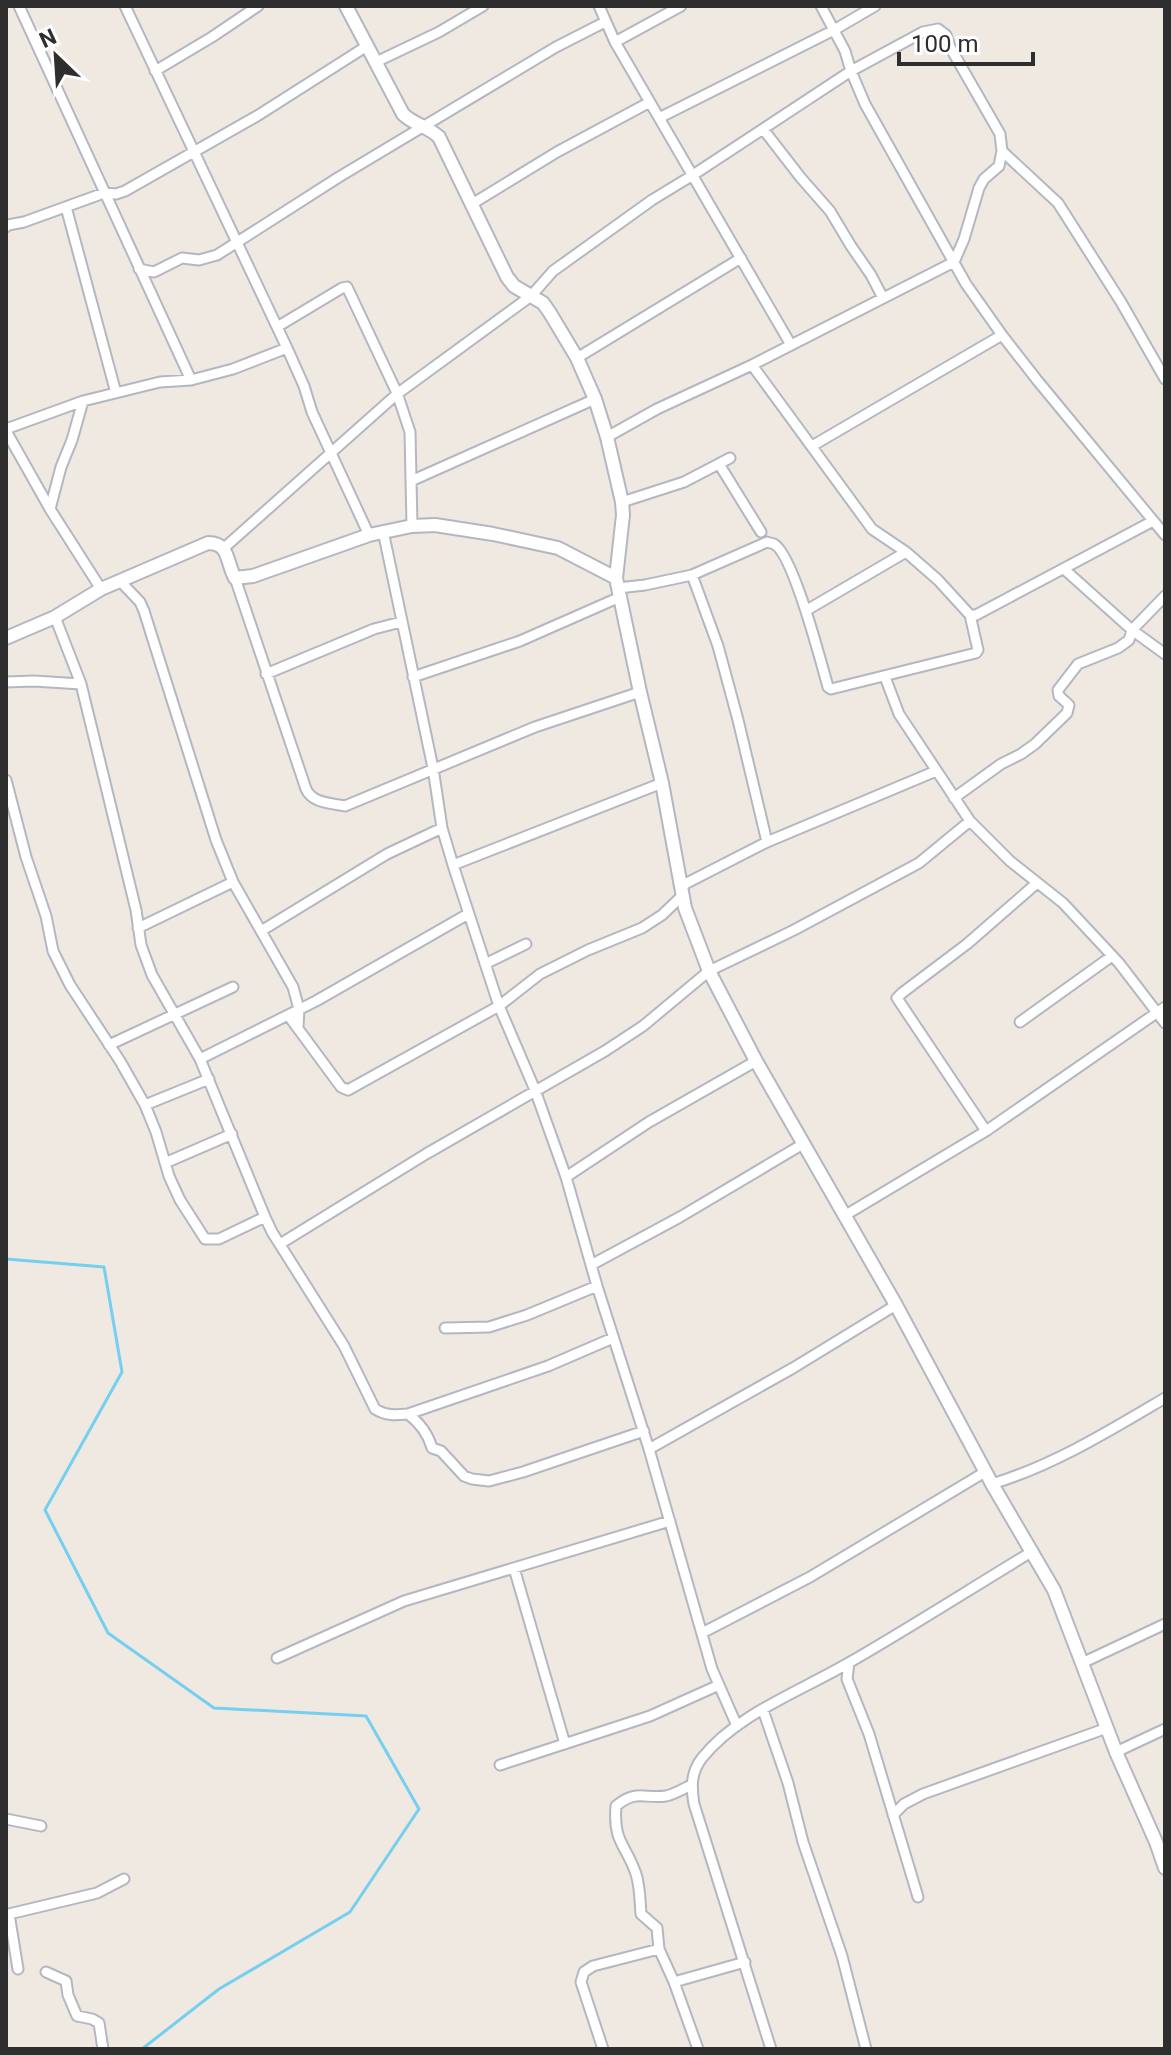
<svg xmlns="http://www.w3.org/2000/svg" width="1171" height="2055" font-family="Roboto,sans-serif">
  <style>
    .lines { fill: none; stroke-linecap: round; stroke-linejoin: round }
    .stream { stroke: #75cff0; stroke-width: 3 }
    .street-casing { stroke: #b4b7c1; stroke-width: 13 }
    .secondary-casing { stroke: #b4b7c1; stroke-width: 16 }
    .street { stroke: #fff; stroke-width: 9 }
    .secondary { stroke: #fff; stroke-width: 12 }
  </style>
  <rect width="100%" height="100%" fill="#efe9e1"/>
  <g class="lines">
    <path class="stream" d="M6 1259 104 1267 122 1372 45 1510 108 1633 214 1708 366 1716 419 1809 350 1912 219 1989 142 2049"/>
    <defs>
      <path id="street" d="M19 6 191 380
        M125 6 287 348 304 386 312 412 369 535
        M599 6 615 42 791 345
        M821 6 845 51 851 71 865 104 966 284 1002 335 1037 380 1165 535
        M615 42 681 6
        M376 62 439 32 483 6
        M155 71 212 37 258 6
        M659 118 834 30 875 6
        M763 129 801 178 830 211 851 246 871 275 883 298
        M1002 151 1058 203 1121 302 1165 379
        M472 204 557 152 650 102
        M66 207 116 393
        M6 227 8 225 24 222 104 193 116 194 125 191 257 116 367 46
        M139 269 154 272 182 258 199 260 217 255 339 177 556 47 605 22
        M277 327 342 288 347 287 397 393 410 432 412 526
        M577 358 741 258
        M6 429 83 401 160 382 191 380 233 369 287 348
        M6 431 50 509 101 589
        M812 446 1002 335
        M719 464 761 532
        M411 481 595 399
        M622 502 684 482 730 458
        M50 509 61 467 72 440 83 401
        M383 531 433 768 442 828 453 865 499 1006 535 1090 566 1177 597 1286 649 1449 712 1669 737 1726
        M224 548 397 394 531 296 553 271 652 200 693 175 851 71 923 32 938 29 946 35 950 47 1000 134 1002 151 999 166 984 179 979 188 964 239 954 262 752 365 657 409 607 437
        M1064 569 1132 630 1165 654
        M692 575 718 646 738 720 767 842
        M235 578 306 789C312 803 330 803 345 806L535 727 640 692
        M120 581 140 602 144 611 216 840 233 882 293 987 299 1009 298 1027
        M618 588 645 585 692 575 767 542C769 543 772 543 774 544 793 554 821 662 828 687L831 689 976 653 978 650 970 615 938 580 906 552 872 529 752 365
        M807 610 906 552
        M970 615H976L1153 521
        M55 617 81 684 136 910 141 945 152 975 200 1059 265 1217 272 1232 344 1346 375 1409C386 1416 396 1415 408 1414 420 1423 428 1434 432 1448L441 1451 464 1476 472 1479 489 1481 523 1472 644 1431
        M266 674 374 629 401 622
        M413 677 520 641 620 597
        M885 677 899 714 970 821 1010 861 1063 903 1119 963 1165 1023
        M6 682 34 681 81 684
        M6 780 26 857 46 916 53 951 70 985 120 1061 145 1105 156 1132 169 1176 180 1200 205 1239H219L265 1217
        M954 798 1001 764 1021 754 1035 744 1067 713 1069 705 1059 696 1058 690 1078 664 1118 648 1129 640 1132 630 1165 596
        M453 865 662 783
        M681 886 767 842 936 771
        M138 928 233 882
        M261 931 387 854 442 828
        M485 964 526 944
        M288 1015 341 1087 348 1090 499 1006 540 974 588 950 642 928 662 915 683 895
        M1020 1022 1112 956
        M109 1045 233 987
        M200 1059 316 1001 468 914
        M145 1105 209 1079
        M986 1131 897 998 902 993 967 944 1037 883
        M165 1163 232 1134
        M566 1177 649 1122 756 1061
        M844 1216 986 1131 1165 1007
        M280 1244 426 1154 605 1051 643 1026 709 971 794 930 919 863 970 821
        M591 1265 680 1217 803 1144
        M445 1328 489 1327 527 1315 597 1286
        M408 1414 548 1366 613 1338
        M649 1449 793 1368 896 1305
        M992 1484C1054 1465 1109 1431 1165 1398
        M514 1568 565 1744
        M702 1633 810 1577 985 1472
        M277 1658 404 1601 670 1521
        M849 1663 847 1679 869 1734 918 1897
        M1082 1663 1165 1624
        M763 1710 788 1783 803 1842 842 1956 866 2049
        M1116 1752 1165 1729
        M500 1765 650 1716 719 1685
        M691 1785C683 1789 675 1794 666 1796 644 1799 636 1789 616 1806 613 1843 626 1844 636 1874 640 1886 640 1901 641 1914L657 1928 659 1949 674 1982 698 2049
        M893 1815 904 1804 923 1794 1107 1728
        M6 1819 41 1826
        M18 1969 9 1914 97 1893 124 1879
        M46 1972 66 1981 68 1995 77 2016 92 2019 99 2023 103 2049
        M674 1982 745 1962
        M603 2049 581 1982 584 1972 593 1966 659 1949
        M771 2049 694 1804C691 1787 691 1772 702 1758 736 1715 798 1692 845 1665 908 1629 970 1589 1033 1551"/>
      <path id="secondary" d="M346 6 403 114C414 125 426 125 439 137L507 277 514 286 543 303 550 313 577 358 595 399 607 437 622 502 623 515 616 578 640 692 662 783 685 908 709 971 756 1061 896 1305 992 1484 1054 1590 1116 1752 1156 1842 1165 1868
        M6 638 55 617 101 589 208 543C230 543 226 562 235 578L253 576 369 535 412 526 435 525 493 534 558 548 616 578"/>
    </defs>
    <use href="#street" class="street-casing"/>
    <use href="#secondary" class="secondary-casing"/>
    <use href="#street" class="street"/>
    <use href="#secondary" class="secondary"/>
  </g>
  <rect width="1171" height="2055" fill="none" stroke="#2e2e2e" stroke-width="16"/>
  <g transform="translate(56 56) rotate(335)" stroke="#ffffff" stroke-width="6" paint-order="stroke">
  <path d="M0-6L14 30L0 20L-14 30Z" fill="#2e2e2e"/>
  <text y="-12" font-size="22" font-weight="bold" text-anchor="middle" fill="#2e2e2e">N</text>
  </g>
  <path d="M899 52v12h134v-12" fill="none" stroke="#2e2e2e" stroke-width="4"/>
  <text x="911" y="52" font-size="24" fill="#2e2e2e" stroke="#ffffff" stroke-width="6" paint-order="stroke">100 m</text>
</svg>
